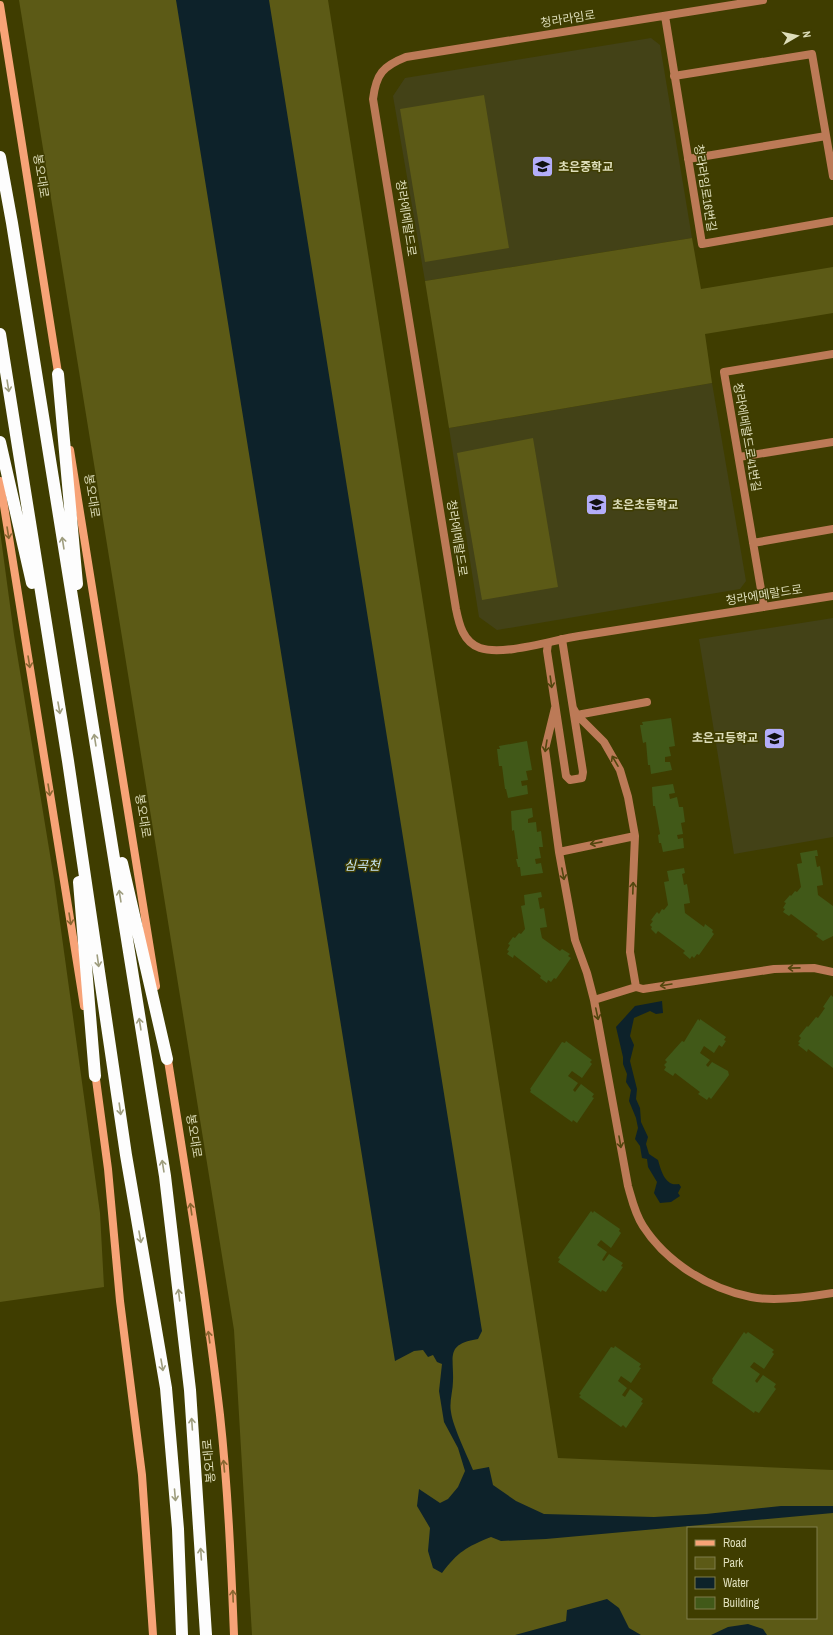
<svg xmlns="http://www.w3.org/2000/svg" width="833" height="1635" font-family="'Archivo Narrow','Noto Sans KR',sans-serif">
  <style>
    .built { fill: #434217 }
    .green { fill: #5c5a16; fill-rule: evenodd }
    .water { fill: #0d222a }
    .building { fill: #415918 }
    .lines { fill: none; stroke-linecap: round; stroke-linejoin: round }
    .lane { stroke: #bc7a57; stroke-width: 8 }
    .street { stroke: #bc7a57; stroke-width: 8 }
    .secondary { stroke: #f7a377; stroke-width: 8 }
    .highway { stroke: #fdfdfd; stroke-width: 12 }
    .oneway { stroke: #9e9d7e }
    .oneway2 { stroke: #896630 }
    .oneway3 { stroke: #52460d }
    .labels { text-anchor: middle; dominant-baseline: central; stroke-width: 3; stroke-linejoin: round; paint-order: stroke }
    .street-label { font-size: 12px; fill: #dedeba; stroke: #3f3d00 }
    .poi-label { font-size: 12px; font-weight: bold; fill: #dedeba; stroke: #3f3d00; text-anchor: start }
    .water-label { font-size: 13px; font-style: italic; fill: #c6e4f1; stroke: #3f3d00 }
  </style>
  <rect width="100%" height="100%" fill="#3f3d00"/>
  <path class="built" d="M651 38 660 45 692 238 425 281 393 96 405 78Z
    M712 383 746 581 740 589 497 630 479 617 449 428Z
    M833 618V837L734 854 699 639Z"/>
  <path class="green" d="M19 0H328L558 1458 833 1470V1635H252L234 1330ZM688 1528H816V1618H688Z
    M484 95 509 248 425 262 400 109Z
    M692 238 701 289 833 267V313L705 334 712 383 449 428 425 281Z
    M533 438 558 587 482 600 457 453Z
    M0 531 14 635 54 879 100 1213 104 1287 0 1302Z"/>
  <path class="water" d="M176 0H269L482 1331 478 1339C445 1344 454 1357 453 1381 453 1391 449 1402 451 1412 453 1427 467 1455 473 1470L489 1467 493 1485 516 1501 544 1514 654 1517 706 1514 781 1506H833V1513L546 1539 501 1541 491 1537C466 1547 458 1552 442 1573L433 1568 428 1551 430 1528 417 1506 419 1489 440 1503 448 1499 458 1487 465 1471 458 1448 444 1422 439 1391 442 1364 437 1362 433 1355 428 1357 423 1350 414 1351 395 1361Z
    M662 1001 663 1013 656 1014 650 1011 634 1018 630 1036 634 1045 630 1061 637 1089 636 1099 640 1108 641 1122 648 1137 646 1144 649 1154 658 1160C661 1170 665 1187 679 1184L681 1187 678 1193 680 1196 671 1202 660 1203 654 1193 657 1182 648 1167 647 1159 642 1158 640 1146 635 1139 638 1128 636 1118 629 1101 631 1090 626 1082 627 1074 623 1064V1057L616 1027 635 1006Z
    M607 1599 619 1608 629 1628 641 1635H515L566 1621 567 1610Z
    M748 1624 763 1629 767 1635H711L728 1627Z"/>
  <path class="building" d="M671 718 675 746 669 747 671 756 665 757V762H670L672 770 651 774 650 765H648L646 742 643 743 640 725H643L642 722Z
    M527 741 532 770 526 771 528 780 521 781 522 786 527 785 528 794 508 798 506 789H505L502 766H499L497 749H500L499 746Z
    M673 784 675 793 669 794 670 799 677 797 679 807H683L685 822 681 823 683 834 677 835 678 839 683 838 684 848 663 852 661 843H659L658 835 660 834 655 806H653L652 787Z
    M532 808 533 817 528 819V823L536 822 537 832 541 831 543 847H539L541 858 535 859 536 864 541 863 543 873 521 876 520 867H518L516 859H518L514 830 512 831 511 811Z
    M817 850 818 856H815L817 867 820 866 823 885 817 886 818 895 833 906V936L823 941 816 936 818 934 791 914 789 916 783 912 785 909 783 908 786 903 784 902 790 895 791 896 795 891 797 892 801 887 797 864 802 863 800 853Z
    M684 868 685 873 682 874 684 885 687 884 690 903 684 904 685 913 704 927 705 924 713 930 712 932 714 934 699 955 697 954 694 958 692 956 690 959 683 953 685 951 658 931 656 934 651 929 652 927 650 925 653 921 651 920 657 912 659 914 662 909 664 910 668 905 664 882 669 881 667 871Z
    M541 892 542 897 538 898 540 909 544 908 547 927 540 928 542 938 560 951 562 949 570 954 568 956 571 958 556 979 554 978 551 982 548 980 547 983 540 978 541 976 514 955 513 958 507 954 509 951 507 950 510 945 508 944 513 937 515 938 519 933 521 934 525 929 521 906 525 905 524 895Z
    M831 995 833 997V1068L808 1049 807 1052 798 1045 800 1043 798 1042 801 1038 799 1036 807 1026 808 1027 816 1017 818 1018 825 1008 823 1007Z
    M698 1019 700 1021V1019L726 1037 724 1040 726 1041 722 1047 719 1045 714 1053 704 1046 700 1053 710 1060 706 1065 708 1067 712 1062 728 1071 729 1075 711 1099 709 1097 707 1100 698 1094 700 1092 675 1073 673 1076 664 1070 666 1067 664 1065 667 1062 665 1060 682 1041 684 1042Z
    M566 1041 592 1060 590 1062 592 1064 582 1078 572 1071 568 1076 578 1083 573 1090 575 1092 581 1084 594 1094 592 1097 594 1098 577 1123 573 1120 572 1122 530 1092 531 1090 530 1089 562 1042 565 1043Z
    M591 1211 593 1213 594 1211 620 1229 619 1231 621 1233 611 1248 601 1240 597 1245 607 1252 602 1260 604 1261 609 1254 623 1263 621 1266 623 1267 606 1292 602 1290 601 1292 558 1262 560 1259 558 1258Z
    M744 1332 746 1334 748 1332 774 1350 772 1352 774 1354 764 1369 754 1362 750 1367 760 1374 755 1381 757 1383 763 1375 776 1384 774 1387 776 1389 759 1413 755 1411 754 1413 712 1383 713 1380 712 1379Z
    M615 1346 641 1364 639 1367 641 1368 631 1383 621 1376 618 1381 627 1388 622 1395 625 1397 630 1389 643 1399 641 1402 643 1403 626 1428 623 1425 621 1427 579 1397 581 1395 579 1394 611 1347 614 1348Z"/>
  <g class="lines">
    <path class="lane" d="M548 643 547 651 566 776 570 780 582 778 583 772 562 639
      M555 708 545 749 559 852 575 940 587 973 594 1000 628 1186C632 1200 635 1214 643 1226 666 1262 709 1289 751 1297 775 1302 809 1297 833 1293
      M573 708 577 715 604 742 620 770 628 797 635 836 630 952 636 987 643 989 774 969 814 968 833 972
      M577 715 647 702
      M559 852 635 836
      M594 1000 636 987"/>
    <path class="street" d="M763 0 406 57C383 66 376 74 373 99L456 609C459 624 463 642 480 648 504 656 553 640 579 636 663 622 748 610 833 596
      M665 16 702 244 833 221
      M674 76 812 54 833 176
      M688 159 826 136
      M739 457 833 442
      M753 543 833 529
      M764 607 724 372 833 354"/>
    <path class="secondary" d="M0 5 59 379
      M70 450 156 986
      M0 481 84 1006
      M167 1054C186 1174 206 1295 220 1415 228 1488 231 1562 234 1635
      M95 1072 108 1169 120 1301 142 1475 153 1635"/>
    <path class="highway" d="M0 157 12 223 165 1176 190 1390 206 1635
      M0 334 68 761 126 1155 166 1388 178 1529 182 1635
      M58 374 77 584
      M0 442 32 583
      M122 863 167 1059
      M79 882 95 1076"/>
  </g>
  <defs><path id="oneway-shaft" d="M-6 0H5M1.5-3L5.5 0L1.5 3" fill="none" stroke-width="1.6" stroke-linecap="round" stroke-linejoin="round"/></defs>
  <g class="oneway">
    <use href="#oneway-shaft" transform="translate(8 386) rotate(81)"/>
    <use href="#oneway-shaft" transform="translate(63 543) rotate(-99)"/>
    <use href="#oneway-shaft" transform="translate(59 708) rotate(80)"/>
    <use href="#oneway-shaft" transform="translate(95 740) rotate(-99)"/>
    <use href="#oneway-shaft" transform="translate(120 896) rotate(-99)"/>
    <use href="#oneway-shaft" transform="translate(98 961) rotate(82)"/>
    <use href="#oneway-shaft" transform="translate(140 1024) rotate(-99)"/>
    <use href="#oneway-shaft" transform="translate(120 1109) rotate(82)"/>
    <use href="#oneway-shaft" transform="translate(163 1166) rotate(-99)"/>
    <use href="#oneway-shaft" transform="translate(140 1237) rotate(80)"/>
    <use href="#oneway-shaft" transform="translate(179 1295) rotate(-97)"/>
    <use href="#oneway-shaft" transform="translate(162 1365) rotate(80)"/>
    <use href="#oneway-shaft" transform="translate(192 1424) rotate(-94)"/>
    <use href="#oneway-shaft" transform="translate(175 1495) rotate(85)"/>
    <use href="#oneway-shaft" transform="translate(201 1554) rotate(-94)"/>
  </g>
  <g class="oneway2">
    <use href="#oneway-shaft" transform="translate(8 533) rotate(81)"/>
    <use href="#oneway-shaft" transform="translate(29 662) rotate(81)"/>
    <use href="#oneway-shaft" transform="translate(49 790) rotate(81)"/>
    <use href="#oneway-shaft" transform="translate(70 919) rotate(81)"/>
    <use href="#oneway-shaft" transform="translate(191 1209) rotate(-98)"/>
    <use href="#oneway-shaft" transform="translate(209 1337) rotate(-98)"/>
    <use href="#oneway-shaft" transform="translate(224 1466) rotate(-95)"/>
    <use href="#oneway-shaft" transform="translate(233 1596) rotate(-92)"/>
  </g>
  <g class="oneway3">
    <use href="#oneway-shaft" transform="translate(551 682) rotate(82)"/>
    <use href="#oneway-shaft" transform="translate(546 746) rotate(99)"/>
    <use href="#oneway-shaft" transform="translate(615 761) rotate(-120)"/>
    <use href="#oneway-shaft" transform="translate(596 843) rotate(169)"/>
    <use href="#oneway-shaft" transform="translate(563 874) rotate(79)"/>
    <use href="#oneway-shaft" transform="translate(633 888) rotate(-88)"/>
    <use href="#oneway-shaft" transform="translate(794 968) rotate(179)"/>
    <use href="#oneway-shaft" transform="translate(666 985) rotate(171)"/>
    <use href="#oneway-shaft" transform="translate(597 1014) rotate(78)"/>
    <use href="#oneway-shaft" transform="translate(620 1142) rotate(80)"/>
  </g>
  <defs>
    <symbol id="school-square" viewBox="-11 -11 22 22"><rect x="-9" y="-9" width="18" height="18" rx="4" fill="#b3adf9" stroke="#3f3d00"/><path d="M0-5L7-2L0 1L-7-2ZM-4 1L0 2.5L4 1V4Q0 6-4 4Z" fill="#111"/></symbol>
  </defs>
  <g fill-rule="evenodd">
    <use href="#school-square" x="530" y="154" width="25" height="25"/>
    <use href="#school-square" x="584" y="492" width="25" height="25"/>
    <use href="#school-square" x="762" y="726" width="25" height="25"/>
  </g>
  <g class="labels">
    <g class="street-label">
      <text transform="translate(568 19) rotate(-9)">청라라임로</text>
      <text transform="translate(41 176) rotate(81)">봉오대로</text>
      <text transform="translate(705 188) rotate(81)">청라라임로16번길</text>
      <text transform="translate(406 218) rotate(81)">청라에메랄드로</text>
      <text transform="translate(747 437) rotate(80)">청라에메랄드로41번길</text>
      <text transform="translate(92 496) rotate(81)">봉오대로</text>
      <text transform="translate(457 538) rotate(81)">청라에메랄드로</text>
      <text transform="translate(764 595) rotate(-9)">청라에메랄드로</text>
      <text transform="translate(143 816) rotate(81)">봉오대로</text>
      <text transform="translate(194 1136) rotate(81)">봉오대로</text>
      <text transform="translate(209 1461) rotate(-95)">봉오대로</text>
    </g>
    <g class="poi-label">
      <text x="558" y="167">초은중학교</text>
      <text x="612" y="505">초은초등학교</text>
      <text x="758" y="738" text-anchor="end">초은고등학교</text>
    </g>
    <g class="water-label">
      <text x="362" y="865">심곡천</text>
    </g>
  </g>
  <rect x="687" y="1527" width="130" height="92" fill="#3f3d00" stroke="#7f7d4a"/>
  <rect x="695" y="1540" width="20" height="6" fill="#f7a377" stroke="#7f7d4a"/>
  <text x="723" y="1547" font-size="12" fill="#dedeba">Road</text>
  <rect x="695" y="1557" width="20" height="12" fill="#5c5a16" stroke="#7f7d4a"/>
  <text x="723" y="1567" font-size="12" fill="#dedeba">Park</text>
  <rect x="695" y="1577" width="20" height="12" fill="#0d222a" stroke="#7f7d4a"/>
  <text x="723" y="1587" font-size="12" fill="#dedeba">Water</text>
  <rect x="695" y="1597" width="20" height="12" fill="#415918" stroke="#7f7d4a"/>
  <text x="723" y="1607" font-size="12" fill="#dedeba">Building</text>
  <g transform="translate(797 36) rotate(81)" stroke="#3f3d00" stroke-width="3" paint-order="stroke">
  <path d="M0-3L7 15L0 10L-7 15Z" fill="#dedeba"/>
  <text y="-6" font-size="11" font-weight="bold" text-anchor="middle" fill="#dedeba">N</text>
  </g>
</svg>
